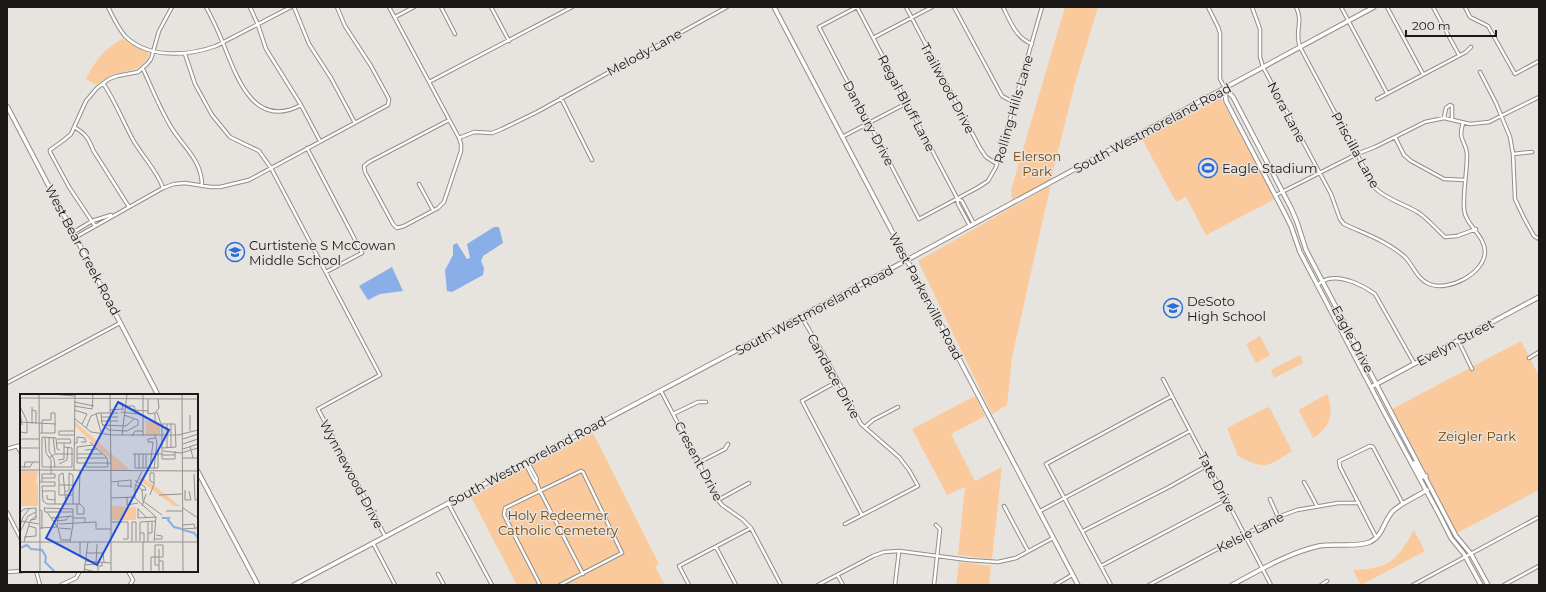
<svg xmlns="http://www.w3.org/2000/svg" width="1546" height="592" font-family="Montserrat,sans-serif">
  <style>
    .green { fill: #faca9c }
    .water { fill: #8aafe8 }
    .lines { fill: none; stroke-linecap: round; stroke-linejoin: round }
    .street-casing { stroke: #918e8a; stroke-width: 4.5 }
    .secondary-casing { stroke: #918e8a; stroke-width: 5.5 }
    .street { stroke: #fff; stroke-width: 2.5 }
    .secondary { stroke: #fff; stroke-width: 3.5 }
    .labels { text-anchor: middle; dominant-baseline: central; stroke-width: 3; stroke-linejoin: round; paint-order: stroke }
    .street-label { font-size: 13px; fill: #1a1917; stroke: #e7e3df }
    .park-label { font-size: 13px; fill: #774502; stroke: #e7e3df }
    .poi-label { font-size: 13px; fill: #1a1917; stroke: #e7e3df; text-anchor: start }
    .inset-river { fill: none; stroke: #8aafe8; stroke-width: 2 }
    .inset-road { fill: none; stroke: #95928f; stroke-width: 1 }
    .view { fill: #1d4ed8; fill-opacity: 0.15; stroke: #1d4ed8; stroke-width: 2 }
    .inset-edge { fill: none; stroke: #1a1917; stroke-width: 2 }
  </style>
  <rect width="100%" height="100%" fill="#e7e3df"/>
  <path class="green" d="M1065 7H1098L1074 87 1051 179 1012 200 1011 190Z
    M123 38 135 46 148 52 149 55C140 73 129 69 112 75 106 78 101 81 96 85L86 79C95 60 105 49 123 38Z
    M1220 97 1275 199 1206 235 1186 197 1176 202 1142 139Z
    M1049 186 1050 188 1012 357 1007 405 992 414 918 261Z
    M1260 336 1270 355 1256 363 1246 344Z
    M1521 341 1539 376V490L1457 533 1392 409Z
    M1300 355 1303 363 1274 378 1271 370Z
    M1327 394C1335 413 1330 428 1313 438L1299 411 1300 409Z
    M975 396 985 416 951 434 975 481 1002 467 992 559 958 555 965 487 947 495 912 429Z
    M1268 407 1270 408 1292 451C1267 467 1265 470 1238 456L1227 428Z
    M593 433 659 564 655 566 665 585H517L471 497Z
    M1414 530 1425 551 1361 585 1353 570C1389 569 1397 561 1414 530Z
    M959 562 991 566 989 585H956Z"/>
  <path class="water" d="M494 227H499L503 243 483 256 481 261 484 268 483 275 452 292 447 291 445 270 453 255V245L457 243 467 259 470 258 467 244Z
    M392 267 403 291 380 294 368 300 359 286Z"/>
  <g class="lines">
    <defs>
      <path id="street" d="M108 7C113 17 118 28 125 36 148 59 188 56 216 46L291 7
        M206 7C212 18 218 31 223 43 237 78 254 130 301 105
        M250 7 258 25 266 49 301 105 320 141
        M294 7 309 44 331 78 355 123
        M389 7 459 138 461 144V151L444 202 438 208 404 226 397 228 393 224 365 172 364 166 369 162 449 120
        M441 7 455 34
        M491 7 509 41
        M857 7 819 27 919 219 977 188 988 181 996 167 1042 7
        M857 7 957 198 958 204 970 226
        M906 7 980 148 986 157 997 164
        M954 7 1002 96 1015 103
        M1003 7C1010 21 1016 38 1032 44
        M1208 7 1218 27 1220 33V79L1225 88
        M1252 7 1260 29V57L1263 67 1331 194 1340 219 1344 224C1365 234 1387 241 1405 257 1413 265 1417 279 1429 284 1448 292 1484 274 1485 252 1485 235 1465 225 1464 209 1463 191 1467 173 1467 155 1467 147 1462 141 1461 135 1461 131 1462 126 1463 123
        M1296 7C1304 23 1294 30 1300 47L1375 188C1387 200 1405 204 1419 213 1429 220 1436 229 1445 237L1457 236 1476 229
        M1341 7 1387 93
        M1387 7 1423 74
        M1433 7 1459 55
        M1465 7 1470 17 1488 26 1515 74 1539 61
        M395 17 414 7
        M873 38 932 7
        M185 54 195 84 212 115 230 137 259 151 271 168 380 375 318 409 385 536
        M143 69C152 88 160 109 171 127 184 148 202 160 202 186
        M1480 72 1496 103 1510 137 1513 154 1515 199 1524 218 1534 236 1539 239
        M429 82 572 7
        M103 83C115 101 122 119 132 138 141 155 157 170 163 188
        M561 98 592 160
        M1377 99 1466 52 1471 47
        M1444 118 1446 108 1450 105 1452 106V120
        M74 127C85 133 89 139 93 150L129 207
        M842 137 907 103
        M1395 137 1404 155 1411 161 1444 179 1465 180
        M459 138 474 132 492 133 502 129 537 112 727 7
        M307 148 362 253 326 272
        M1513 154 1532 152
        M419 184 433 210
        M1276 195 1357 154 1375 147 1425 122 1444 118 1470 124 1489 122 1539 97
        M958 199 962 201 974 224
        M95 226 69 187 50 152V150L64 140 71 134 86 101 97 88 109 79 117 76 138 72 147 64 151 59 159 31 172 7
        M74 232 92 221 111 215
        M76 237 163 188 174 184 185 183 211 187H220L249 180 388 105 389 99 371 66 345 26 337 7
        M1317 285C1320 283 1324 280 1328 279 1343 275 1364 286 1375 294L1414 363
        M801 316 828 362 861 424 899 457 909 470 918 486 845 524
        M1458 340 1472 369
        M1529 358 1539 352
        M1163 379 1271 585
        M838 381 802 401 862 515
        M7 383 120 323
        M661 391 718 500 722 505 742 519 751 528 781 585
        M673 414 698 402H706
        M865 427 873 420 898 407
        M17 446 21 453
        M7 449 21 445
        M527 461 537 479 536 481 540 491 583 574
        M525 463 535 482 536 481
        M698 463 725 449 728 444
        M1304 482 1317 506
        M1270 499 1278 517
        M718 500 749 483
        M448 503 492 585
        M1004 506 1028 551
        M1040 511 1190 431
        M7 512 21 539
        M1083 531 1169 487 1208 465
        M1376 537 1340 467 1339 461 1370 446 1373 447 1403 504
        M373 543 395 585
        M716 547 736 585
        M1101 566 1226 500
        M36 571 40 585
        M128 571 133 580 130 585
        M7 572 23 571
        M438 574 444 585
        M838 576 843 585
        M61 585 76 578 80 571
        M540 585 504 515 505 508 581 471 583 472 622 553 560 585
        M689 585 679 566 751 528
        M818 585 873 556 884 552 899 551 968 560 998 562 1016 558 1053 538
        M895 585 899 551
        M934 585 940 529 936 525
        M1055 585 1072 575
        M1111 585 1046 464 1172 396
        M1149 585 1244 535 1278 517 1297 510 1338 503H1359
        M1321 585 1327 581
        M1413 585 1539 517
        M1504 585 1539 566"/>
      <path id="secondary" d="M774 7 1078 585
        M1225 89 1233 97 1291 208 1297 222 1306 250 1456 536 1471 554 1488 585
        M1225 90 1226 101 1283 210 1291 226 1300 252 1385 414 1441 518 1451 538 1464 554 1481 585
        M7 106 158 395
        M1371 387 1539 297
        M1414 463 1422 477 1426 476
        M197 470 258 585
        M294 585 907 260 1374 7
        M1232 585C1260 570 1288 553 1319 546 1335 543 1354 548 1370 542 1383 536 1384 520 1393 511 1403 502 1416 497 1427 490"/>
    </defs>
    <use href="#street" class="street-casing"/>
    <use href="#secondary" class="secondary-casing"/>
    <use href="#street" class="street"/>
    <use href="#secondary" class="secondary"/>
  </g>
  <defs>
    <symbol id="stadium-ring" viewBox="-11 -11 22 22"><circle r="9.5" fill="#e7e3df" stroke="#296fdb" stroke-width="1.5"/><path d="M0-5a6.5 5 0 1 0 0 10a6.5 5 0 1 0 0-10ZM-3.5-1.8h7v3.6h-7Z" fill="#296fdb"/></symbol>
    <symbol id="school-ring" viewBox="-11 -11 22 22"><circle r="9.5" fill="#e7e3df" stroke="#296fdb" stroke-width="1.5"/><path d="M0-5L7-2L0 1L-7-2ZM-4 1L0 2.5L4 1V4Q0 6-4 4Z" fill="#296fdb"/></symbol>
  </defs>
  <g fill-rule="evenodd">
    <use href="#stadium-ring" x="1197" y="157" width="22" height="22"/>
    <use href="#school-ring" x="224" y="241" width="22" height="22"/>
    <use href="#school-ring" x="1162" y="297" width="22" height="22"/>
  </g>
  <g class="labels">
    <g class="street-label">
      <text transform="translate(644 52) rotate(-29)">Melody Lane</text>
      <text transform="translate(948 88) rotate(62)">Trailwood Drive</text>
      <text transform="translate(907 103) rotate(62)">Regal Bluff Lane</text>
      <text transform="translate(1013 109) rotate(-74)">Rolling Hills Lane</text>
      <text transform="translate(1287 112) rotate(62)">Nora Lane</text>
      <text transform="translate(869 123) rotate(62)">Danbury Drive</text>
      <text transform="translate(1152 128) rotate(-28)">South Westmoreland Road</text>
      <text transform="translate(1356 150) rotate(61)">Priscilla Lane</text>
      <text transform="translate(83 250) rotate(62)">West Bear Creek Road</text>
      <text transform="translate(926 296) rotate(62)">West Parkerville Road</text>
      <text transform="translate(814 310) rotate(-28)">South Westmoreland Road</text>
      <text transform="translate(1353 339) rotate(62)">Eagle Drive</text>
      <text transform="translate(1455 342) rotate(-28)">Evelyn Street</text>
      <text transform="translate(834 376) rotate(61)">Candace Drive</text>
      <text transform="translate(527 461) rotate(-28)">South Westmoreland Road</text>
      <text transform="translate(699 461) rotate(62)">Cresent Drive</text>
      <text transform="translate(352 474) rotate(62)">Wynnewood Drive</text>
      <text transform="translate(1217 482) rotate(62)">Tate Drive</text>
      <text transform="translate(1250 532) rotate(-27)">Kelsie Lane</text>
    </g>
    <g class="park-label">
      <text x="1037" y="156">Elerson<tspan x="1037" dy="15">Park</tspan></text>
      <text x="1477" y="436">Zeigler Park</text>
      <text x="558" y="515">Holy Redeemer<tspan x="558" dy="15">Catholic Cemetery</tspan></text>
    </g>
    <g class="poi-label">
      <text x="1222" y="168">Eagle Stadium</text>
      <text x="249" y="245">Curtistene S McCowan<tspan x="249" dy="15">Middle School</tspan></text>
      <text x="1187" y="301">DeSoto<tspan x="1187" dy="15">High School</tspan></text>
    </g>
  </g>
  <g transform="translate(20 394)">
    <rect width="178" height="178" fill="#e7e3df"/>
    <path d="M54 27 108 74V76H91L89 64 54 31ZM126 27H136L140 30V41H126ZM0 76 18 77 16 90H18V112H0ZM121 83 136 93 160 112H154L119 86ZM91 112 116 113V126H91Z" fill="#faca9c"/>
    <path class="inset-river" d="M142 124H149L148 126 154 133 162 135M163 136 174 139 178 144M0 154 7 151 11 155 22 156 26 163 25 168 35 178"/>
    <path class="inset-road" d="M19 0 20 148H178M30 0 55 2M58 0H72L73 3M90 0 91 76M123 0V42M162 0 163 178M0 4 162 5M128 5V20L135 19M162 5H178M54 8 74 12M0 12 7 27V39L0 38M54 12 72 15 73 3M106 12H114L115 16 128 17M12 13V30M12 16 16 17V30M54 16 67 20 62 30M90 16 103 15 102 9H98M0 18 2 31M101 18 118 20V17M137 18 141 30H155L156 53M81 19 82 30 89 36 107 37 118 31V26L104 21M76 20 81 38M170 21V37M81 23H98M54 24 71 38 92 41H158L178 36M81 27H98M135 27V19L139 14 138 5M0 28 36 30M142 30V65H155V57M147 30V54M151 30V53M82 31 106 32 114 25M66 34 71 22 78 19H98M20 39H35V19H31V26H22V39M54 41H39V37H54M102 41 107 0M112 42 115 37H123M25 43 26 59 31 66V80M29 43V57L34 65 35 73M33 43 35 59M0 45H19M37 45H50L51 49M163 45 178 40M133 48H128V45L135 44M37 49H51M54 49H57V43L65 44 66 48H61M163 50 178 45M73 51 57 53V69H91M170 52 173 64M0 54H19M143 54 156 53M163 55 178 50M40 56 37 55 36 44 22 43V73H52V54L44 53M65 56 77 55M143 57 161 59 178 54M0 60V73H10L13 68M57 60H82M113 60H142M115 60V74H138V55M119 60V74M123 60V74M142 61H155M29 64 35 60H53M57 64H86M163 64H178M38 66 44 65V49M66 69V73H88L87 64 70 48M39 70 47 66 48 53M4 74 5 68H19M126 74V60M130 74 133 48M134 75 137 49 135 41M0 76H19M19 76 178 77M54 76 55 0M91 76V178M122 77 115 92V104L136 123 134 147M43 79 39 81V101H53M43 79 46 110M49 79 53 81V110M174 80 175 106H178M22 84H35V80H22V88M115 86 125 93 126 96H122M19 88H35V92H22L23 107M91 88 111 86V94M98 88V92H111M39 91H53M116 91 122 96 123 107 142 121M165 96V106H171L169 97M22 97H35V110M45 98 49 96V79M27 101V105L35 106M130 101 134 90V79H130V87L134 89M139 101 162 100M107 103V111L118 109M91 104 115 103M23 107 27 110H60L64 114V120H57V110M59 110 60 76M122 112 126 100M118 114V124L136 123M163 114 178 124M118 115 127 124M20 116 22 117V135M146 117H162M27 118 38 134 41 146H50M0 119 4 115 16 114V125L10 126M31 124 53 122M53 124H65V128M1 127 19 130M33 127 46 126 49 122M91 128H108V145H103M39 130 76 128V135H91M162 131 174 130 175 134M0 132 3 123 10 114M20 134 37 133 40 114M39 134 51 135M162 135 178 134M0 138 8 122 16 118M120 139H124V148M128 139H132V128M4 143 16 142V134L9 132M134 145H142V142L136 141M120 147V128L136 127M0 148H20V178M4 148 10 127 16 122M50 148 53 130V115L24 114 25 118H53M112 148V128H116V147M123 148V178M128 148V128M139 155V178M66 159H83L84 168M60 163V148M65 167 91 169M139 167H143V178M64 171 76 170 77 150M64 175 76 178M64 178 68 148M78 178V172H82V168M131 178V163H143V151H135V171H139"/>
    <path class="view" d="M98 8 149 36 77 171 26 144Z"/>
    <rect width="178" height="178" class="inset-edge"/>
  </g>
  <rect width="1546" height="592" fill="none" stroke="#1a1917" stroke-width="16"/>
  <path d="M1406 30v6h90v-6" fill="none" stroke="#1a1917" stroke-width="2"/>
  <text x="1412" y="30" font-size="12" fill="#1a1917" stroke="#e7e3df" stroke-width="3" paint-order="stroke">200 m</text>
</svg>
